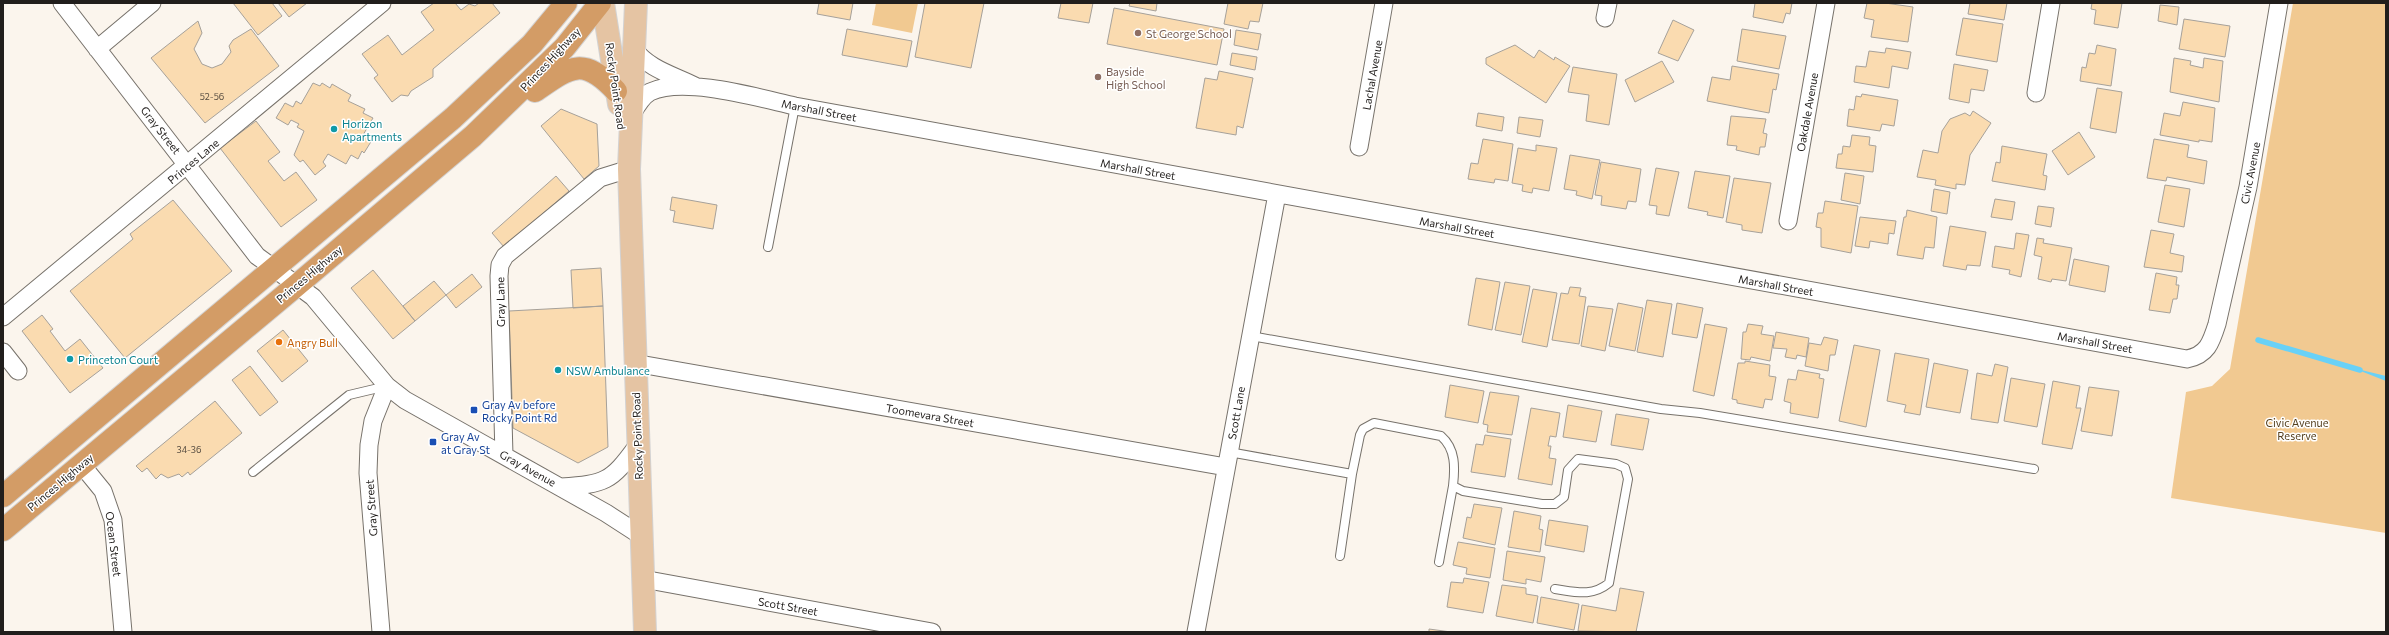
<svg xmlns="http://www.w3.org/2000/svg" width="2389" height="635" font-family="Commissioner,sans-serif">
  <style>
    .green { fill: #f1c991 }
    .water { fill: #69d1f7 }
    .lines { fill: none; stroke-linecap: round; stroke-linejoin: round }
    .stream { stroke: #69d1f7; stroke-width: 5.5 }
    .building { fill: #fadbb0; stroke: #a6a19a }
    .lane-casing { stroke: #77726b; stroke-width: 10 }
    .street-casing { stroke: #77726b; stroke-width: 19 }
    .primary-casing { stroke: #d3d2d2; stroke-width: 24 }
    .highway-casing { stroke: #d3d2d2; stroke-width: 24 }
    .lane { stroke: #fff; stroke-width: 8 }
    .street { stroke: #fff; stroke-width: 17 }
    .primary { stroke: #e5c4a3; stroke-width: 22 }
    .highway { stroke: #d39c66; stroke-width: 22 }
    .education-dot { fill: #8d6e63; stroke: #fff; stroke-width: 1.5 }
    .culture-dot { fill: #0f9aa8; stroke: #fff; stroke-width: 1.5 }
    .food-dot { fill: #e8710a; stroke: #fff; stroke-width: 1.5 }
    .transit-dot { fill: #1a4fb4; stroke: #fff; stroke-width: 1.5 }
    .labels { text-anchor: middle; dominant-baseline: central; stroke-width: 3; stroke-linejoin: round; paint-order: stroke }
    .number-label { font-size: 9px; fill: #574d41 }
    .education-label { font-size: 11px; fill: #785e54; stroke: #fff; text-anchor: start }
    .street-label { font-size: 11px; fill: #211e1c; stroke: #fff }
    .culture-label { font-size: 11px; fill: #0d838f; stroke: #fff; text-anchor: start }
    .food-label { font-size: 11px; fill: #c56008; stroke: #fff; text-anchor: start }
    .transit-label { font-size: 11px; fill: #164399; stroke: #fff; text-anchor: start }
    .park-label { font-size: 11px; fill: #543f1e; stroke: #fff }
  </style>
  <rect width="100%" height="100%" fill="#fbf5ed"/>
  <path class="green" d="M876 3H918L912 33 872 25Z
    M2293 3H2386V533L2171 498 2186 392 2212 386 2230 369Z"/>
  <path class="water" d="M2353 368 2386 376V381Z"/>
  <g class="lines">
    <path class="stream" d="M2258 340 2360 370"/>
  </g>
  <path class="building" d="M233 3H272L282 16 258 35Z
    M278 3H307L289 17Z
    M434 3H455L461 10 469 4 475 6 479 3H492L500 13 433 69V77L411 91 408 96 401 95 392 102 374 78 378 75 362 54 388 35 402 55 434 30 421 12Z
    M819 3H853L850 20 817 14Z
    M925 3H984L971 68 915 57Z
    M1061 3H1093L1089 23 1058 18Z
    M1130 3H1157L1156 11 1129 6Z
    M1228 3H1263L1259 22 1250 21 1248 29 1224 24Z
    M1755 3H1792L1790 14 1786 13 1783 23 1753 17Z
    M1867 3H1885L1913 7 1908 42 1871 37 1874 20 1864 18Z
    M1970 3H2007L2004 20 1968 14Z
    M2092 3H2122L2118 28 2094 24 2096 10 2091 9Z
    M2160 5 2179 7 2177 25 2158 21Z
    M1114 8 1224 29 1217 65 1107 44Z
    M1963 18 2003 24 1997 62 1956 55Z
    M2184 19 2230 26 2225 57 2179 49Z
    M1673 20 1694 30 1678 61 1658 53Z
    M198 21 202 33 194 49 202 64 212 68 222 64 231 52 229 46 233 40 251 29 279 66 205 123 151 58Z
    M847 29 912 41 907 67 842 55Z
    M1742 29 1786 36 1779 69 1737 61Z
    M1236 30 1261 34 1258 50 1234 45Z
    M1515 45 1534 58 1539 50 1554 60 1555 57 1570 66 1546 103 1486 64V58Z
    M2097 45 2116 49 2111 86 2080 81 2082 67 2086 68 2089 53 2095 54Z
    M1886 48 1911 52 1908 69 1892 66 1889 88 1854 82 1856 66 1866 67 1869 51 1885 53Z
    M1232 53 1257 57 1255 70 1230 65Z
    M2174 58 2191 61 2190 65 2203 68 2204 58 2223 61 2219 102 2170 92Z
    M1662 61 1674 82 1635 102 1625 80Z
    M1954 64 1988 70 1984 91 1971 89 1969 103 1949 99Z
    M1732 66 1779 74 1776 90 1773 89 1769 113 1707 101 1712 77 1730 80Z
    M1573 67 1617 74 1609 125 1586 121 1589 95 1568 92Z
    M1219 71 1253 78 1243 128 1237 126 1236 135 1196 128 1205 78 1217 80Z
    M313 83 320 86 322 83 330 88 332 84 351 95 348 101 365 109 363 113 373 118 363 135 372 140 364 153 362 151 358 159 351 155 346 164 328 154 323 162 326 166 315 175 303 160 300 162 294 155 304 131 297 127 299 124 291 120 288 125 276 118 285 103 293 107 296 101 301 104Z
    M2097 88 2122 92 2116 133 2090 128Z
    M1862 94 1898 100 1894 126 1882 124 1880 131 1847 126 1849 109 1854 110 1856 96 1861 97Z
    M2183 102 2215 108 2212 142 2199 140V142L2160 135 2164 113 2180 116Z
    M561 109 597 124 599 166 584 179 541 126Z
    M1973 111 1991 123 1970 155 1965 185 1956 184V189L1935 185 1936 180 1917 177 1923 150 1938 153 1942 131 1950 119 1965 113 1970 116Z
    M1478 113 1504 117 1502 131 1476 126Z
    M1731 116 1766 119 1763 133 1767 134 1765 147H1760L1759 155 1736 150 1737 146 1727 145Z
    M1519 117 1543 120 1540 137 1517 133Z
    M256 121 280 152 268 161 284 181 296 172 317 200 281 227 220 148Z
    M2079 132 2095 157 2068 175 2052 151Z
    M1852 135 1870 137 1869 145 1876 146 1873 172 1836 168 1838 154H1842L1843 146 1850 147Z
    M1483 139 1513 144 1508 181 1495 179 1494 183 1468 179 1471 163 1478 164Z
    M2154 139 2189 145 2187 157 2207 161 2204 184 2167 177 2166 181 2147 178Z
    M1536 145 1557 148 1549 191 1533 188 1532 193 1522 191 1523 185 1512 183 1518 148 1536 151Z
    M2002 146 2047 154 2043 175 2047 176 2045 190 1992 181 1996 162 2000 163Z
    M1570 155 1600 160 1592 199 1576 195 1577 191 1564 189Z
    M1601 162 1641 169 1636 202 1628 201 1626 209 1601 205 1602 196 1595 195Z
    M1656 168 1679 172 1669 216 1656 214 1657 206 1649 205Z
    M1695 171 1730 176 1723 218 1707 215 1708 212 1688 208Z
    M1845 173 1864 176 1860 204 1841 200Z
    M556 176 569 191 504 247 492 233Z
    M1734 178 1771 183 1762 233 1742 230V225L1726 222Z
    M2165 185 2190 189 2184 227 2158 222Z
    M1934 189 1950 192 1947 214 1931 211Z
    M672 197 717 205 713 229 673 222 675 211 670 210Z
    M1995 199 2015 202 2012 220 1991 217Z
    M173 200 232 271 125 358 70 291 133 239 130 234Z
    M1825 201 1858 206 1851 253 1821 247V228L1816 227 1818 213H1823Z
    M2038 206 2054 208 2051 227 2035 224Z
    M1907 210 1937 217 1934 248 1925 247 1923 259 1897 255 1904 217H1906Z
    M1860 217 1896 221 1894 234 1889 233 1888 244 1870 241 1869 248 1855 246Z
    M1950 226 1986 232 1980 266 1967 265 1966 270 1943 266Z
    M2151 230 2174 234 2170 253 2184 256 2182 272 2144 267Z
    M2016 233 2029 235 2021 277 2009 274 2010 270 1992 267 1995 246 2014 249Z
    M2037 238 2044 239 2043 243 2072 248 2066 281 2052 279 2051 282 2038 279 2042 257 2034 255Z
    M2074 259 2109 266 2105 292 2069 285Z
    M601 268 603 306 573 308 571 270Z
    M373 270 415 321 393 339 351 288Z
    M2156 273 2177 277 2176 285H2179L2177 299H2173L2170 313 2149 310Z
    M472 274 482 287 456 308 446 295Z
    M1476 278 1500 282 1492 330 1468 325Z
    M434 281 446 295 415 321 403 306Z
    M1505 282 1530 286 1521 335 1495 330Z
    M1570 287 1581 288 1579 296 1586 297 1579 344 1552 340 1561 293 1568 294Z
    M1533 289 1557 293 1547 347 1522 342Z
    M1647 300 1672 304 1663 357 1637 352Z
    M1618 303 1643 308 1635 351 1609 346Z
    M1677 303 1703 308 1697 338 1672 334Z
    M603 306 608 447 578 463 513 428 509 311Z
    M1588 306 1613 309 1605 351 1581 346Z
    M42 315 53 329 50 331 65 351 80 339 103 368 70 393 22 331Z
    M1705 324 1727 328 1714 396 1693 391Z
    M1748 324 1763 326 1761 334 1774 336 1770 361 1751 357 1750 360 1741 359 1743 332H1746Z
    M283 330 308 361 282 382 257 351Z
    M1776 332 1809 338 1806 357 1797 355 1796 359 1785 357 1787 349 1773 348Z
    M1824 337 1838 340 1835 355H1830L1828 371 1805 366 1809 343 1821 345Z
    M1854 345 1880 350 1866 427 1839 421Z
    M1895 353 1929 359 1920 415 1904 412 1906 405 1887 401Z
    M1745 361 1770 365 1769 376 1776 377 1772 400 1765 399 1763 408 1737 403V400L1732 399 1738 363H1745Z
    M1934 363 1968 370 1960 413 1926 407Z
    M1995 364 2008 367 1998 423 1971 419 1977 373 1992 376Z
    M250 366 278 402 260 416 232 380Z
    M1798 370 1820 374 1819 378 1824 379 1818 418 1790 413 1791 403 1784 401 1788 379 1796 380Z
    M2011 378 2045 384 2037 427 2004 421Z
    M2053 381 2080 386 2076 408H2081L2072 449 2042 444Z
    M1450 385 1484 391 1478 423 1445 417Z
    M2089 387 2119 391 2112 436 2081 431Z
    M1490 392 1519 396 1512 435 1487 432 1488 425 1483 424Z
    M215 401 242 433 190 475 188 472 182 477 179 474 168 478 161 474 156 479 147 468 142 472 136 466Z
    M1568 405 1602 411 1596 442 1563 437Z
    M1531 408 1560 413 1556 437 1550 436 1548 446H1551L1549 458 1556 459 1552 485 1518 479Z
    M1616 414 1649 419 1643 450 1611 445Z
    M1485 435 1511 439 1505 477 1471 472 1476 444 1483 445Z
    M1474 504 1502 508 1495 545 1463 538 1467 517 1471 518Z
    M1514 511 1541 516 1539 529 1543 530 1540 552 1508 547Z
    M1549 520 1588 526 1584 552 1545 545Z
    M1458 542 1495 548 1490 578 1466 574 1467 568 1453 565Z
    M1507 551 1545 557 1541 582 1526 579V584L1503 580Z
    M1464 578 1489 582 1483 613 1447 607 1451 582 1463 583Z
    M1502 585 1526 588V594L1538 596 1533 623 1496 616Z
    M1620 588 1644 592 1636 632 1578 631 1582 605 1616 611Z
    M1541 597 1579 604 1574 630 1537 623Z
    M1429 629 1451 632H1429Z"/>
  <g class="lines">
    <defs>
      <path id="lane" d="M768 247 795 106
        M1251 336 1661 409 1700 413 2034 469
        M1229 452 1352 474 1360 435 1363 429 1374 423 1441 436C1456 449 1455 468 1453 486L1463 491 1542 504H1555L1564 497 1568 470 1578 459 1616 464 1625 468 1628 479 1609 583C1592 597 1576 592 1555 589
        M253 472 349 395 387 386
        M1340 556 1352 474
        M1439 562 1453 486"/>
      <path id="street" d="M62 3 257 256 313 297 387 386 405 400 606 513 640 535
        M1605 18 1608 3
        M633 48C648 69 673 75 695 86
        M97 49 152 3
        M2036 93 2051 3
        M631 116C636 107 641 97 650 92 684 76 759 98 795 106L2187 359C2207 355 2211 343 2217 324L2248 187 2279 3
        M1359 147 1384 3
        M1788 221 1826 3
        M3 317 382 3
        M3 352 18 371
        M634 363 1226 467
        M504 455 499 276 500 265 505 256 600 178 629 169
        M81 464 103 491 113 520 123 632
        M561 487C605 484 611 482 637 446
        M643 579 932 632
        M381 632 368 473 369 445 373 421 387 386
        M1196 632 1277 194"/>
      <path id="primary" d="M603 3 619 104
        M636 3 629 169 645 632"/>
      <path id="highway" d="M535 91C571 66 583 56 616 91
        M3 496 453 118 532 44 566 3
        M3 530 297 285 473 136 565 47 600 3"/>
    </defs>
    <use href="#lane" class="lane-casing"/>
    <use href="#street" class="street-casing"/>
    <use href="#primary" class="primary-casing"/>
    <use href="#highway" class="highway-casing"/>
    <use href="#lane" class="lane"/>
    <use href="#street" class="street"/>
    <use href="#primary" class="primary"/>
    <use href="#highway" class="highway"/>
  </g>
  <g class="education-dot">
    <circle cx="1138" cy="33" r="4"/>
    <circle cx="1098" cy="77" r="4"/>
  </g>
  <g class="culture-dot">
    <circle cx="334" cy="129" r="4"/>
    <circle cx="70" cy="359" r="4"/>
    <circle cx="558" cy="370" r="4"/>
  </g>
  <circle class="food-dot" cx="279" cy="342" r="4"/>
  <g class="transit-dot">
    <rect x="470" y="406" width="8" height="8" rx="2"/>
    <rect x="429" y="438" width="8" height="8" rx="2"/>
  </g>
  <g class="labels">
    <g class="number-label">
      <text x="212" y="96">52-56</text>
      <text x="189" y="449">34-36</text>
    </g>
    <g class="education-label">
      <text x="1146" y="33">St George School</text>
      <text x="1106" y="71">Bayside<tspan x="1106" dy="13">High School</tspan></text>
    </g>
    <g class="street-label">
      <text transform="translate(550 59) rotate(-47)">Princes Highway</text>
      <text transform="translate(1372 75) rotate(-80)">Lachal Avenue</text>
      <text transform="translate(616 86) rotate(82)">Rocky Point Road</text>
      <text transform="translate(819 110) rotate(11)">Marshall Street</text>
      <text transform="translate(1807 112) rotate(-80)">Oakdale Avenue</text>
      <text transform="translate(161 130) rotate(52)">Gray Street</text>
      <text transform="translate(193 161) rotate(-40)">Princes Lane</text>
      <text transform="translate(1138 169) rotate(10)">Marshall Street</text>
      <text transform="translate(2250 173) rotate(-79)">Civic Avenue</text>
      <text transform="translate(1457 227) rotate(10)">Marshall Street</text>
      <text transform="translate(309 274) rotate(-40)">Princes Highway</text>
      <text transform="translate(1776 285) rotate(10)">Marshall Street</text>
      <text transform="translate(500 302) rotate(-91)">Gray Lane</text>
      <text transform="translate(2095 342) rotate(10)">Marshall Street</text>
      <text transform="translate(1236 413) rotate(-80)">Scott Lane</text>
      <text transform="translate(930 415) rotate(10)">Toomevara Street</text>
      <text transform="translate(637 436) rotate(-92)">Rocky Point Road</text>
      <text transform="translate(528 468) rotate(29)">Gray Avenue</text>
      <text transform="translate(60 482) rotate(-40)">Princes Highway</text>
      <text transform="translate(371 508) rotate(-94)">Gray Street</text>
      <text transform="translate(114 544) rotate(83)">Ocean Street</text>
      <text transform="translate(788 606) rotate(10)">Scott Street</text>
    </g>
    <g class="culture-label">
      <text x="342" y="123">Horizon<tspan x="342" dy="13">Apartments</tspan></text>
      <text x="78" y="359">Princeton Court</text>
      <text x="566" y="370">NSW Ambulance</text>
    </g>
    <g class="food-label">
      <text x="287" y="342">Angry Bull</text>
    </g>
    <g class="transit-label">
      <text x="482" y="404">Gray Av before<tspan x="482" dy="13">Rocky Point Rd</tspan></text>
      <text x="441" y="436">Gray Av<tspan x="441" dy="13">at Gray St</tspan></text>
    </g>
    <g class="park-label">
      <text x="2297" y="422">Civic Avenue<tspan x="2297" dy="13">Reserve</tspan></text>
    </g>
  </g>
  <rect width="2389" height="635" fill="none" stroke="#211e1c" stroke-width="8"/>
</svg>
